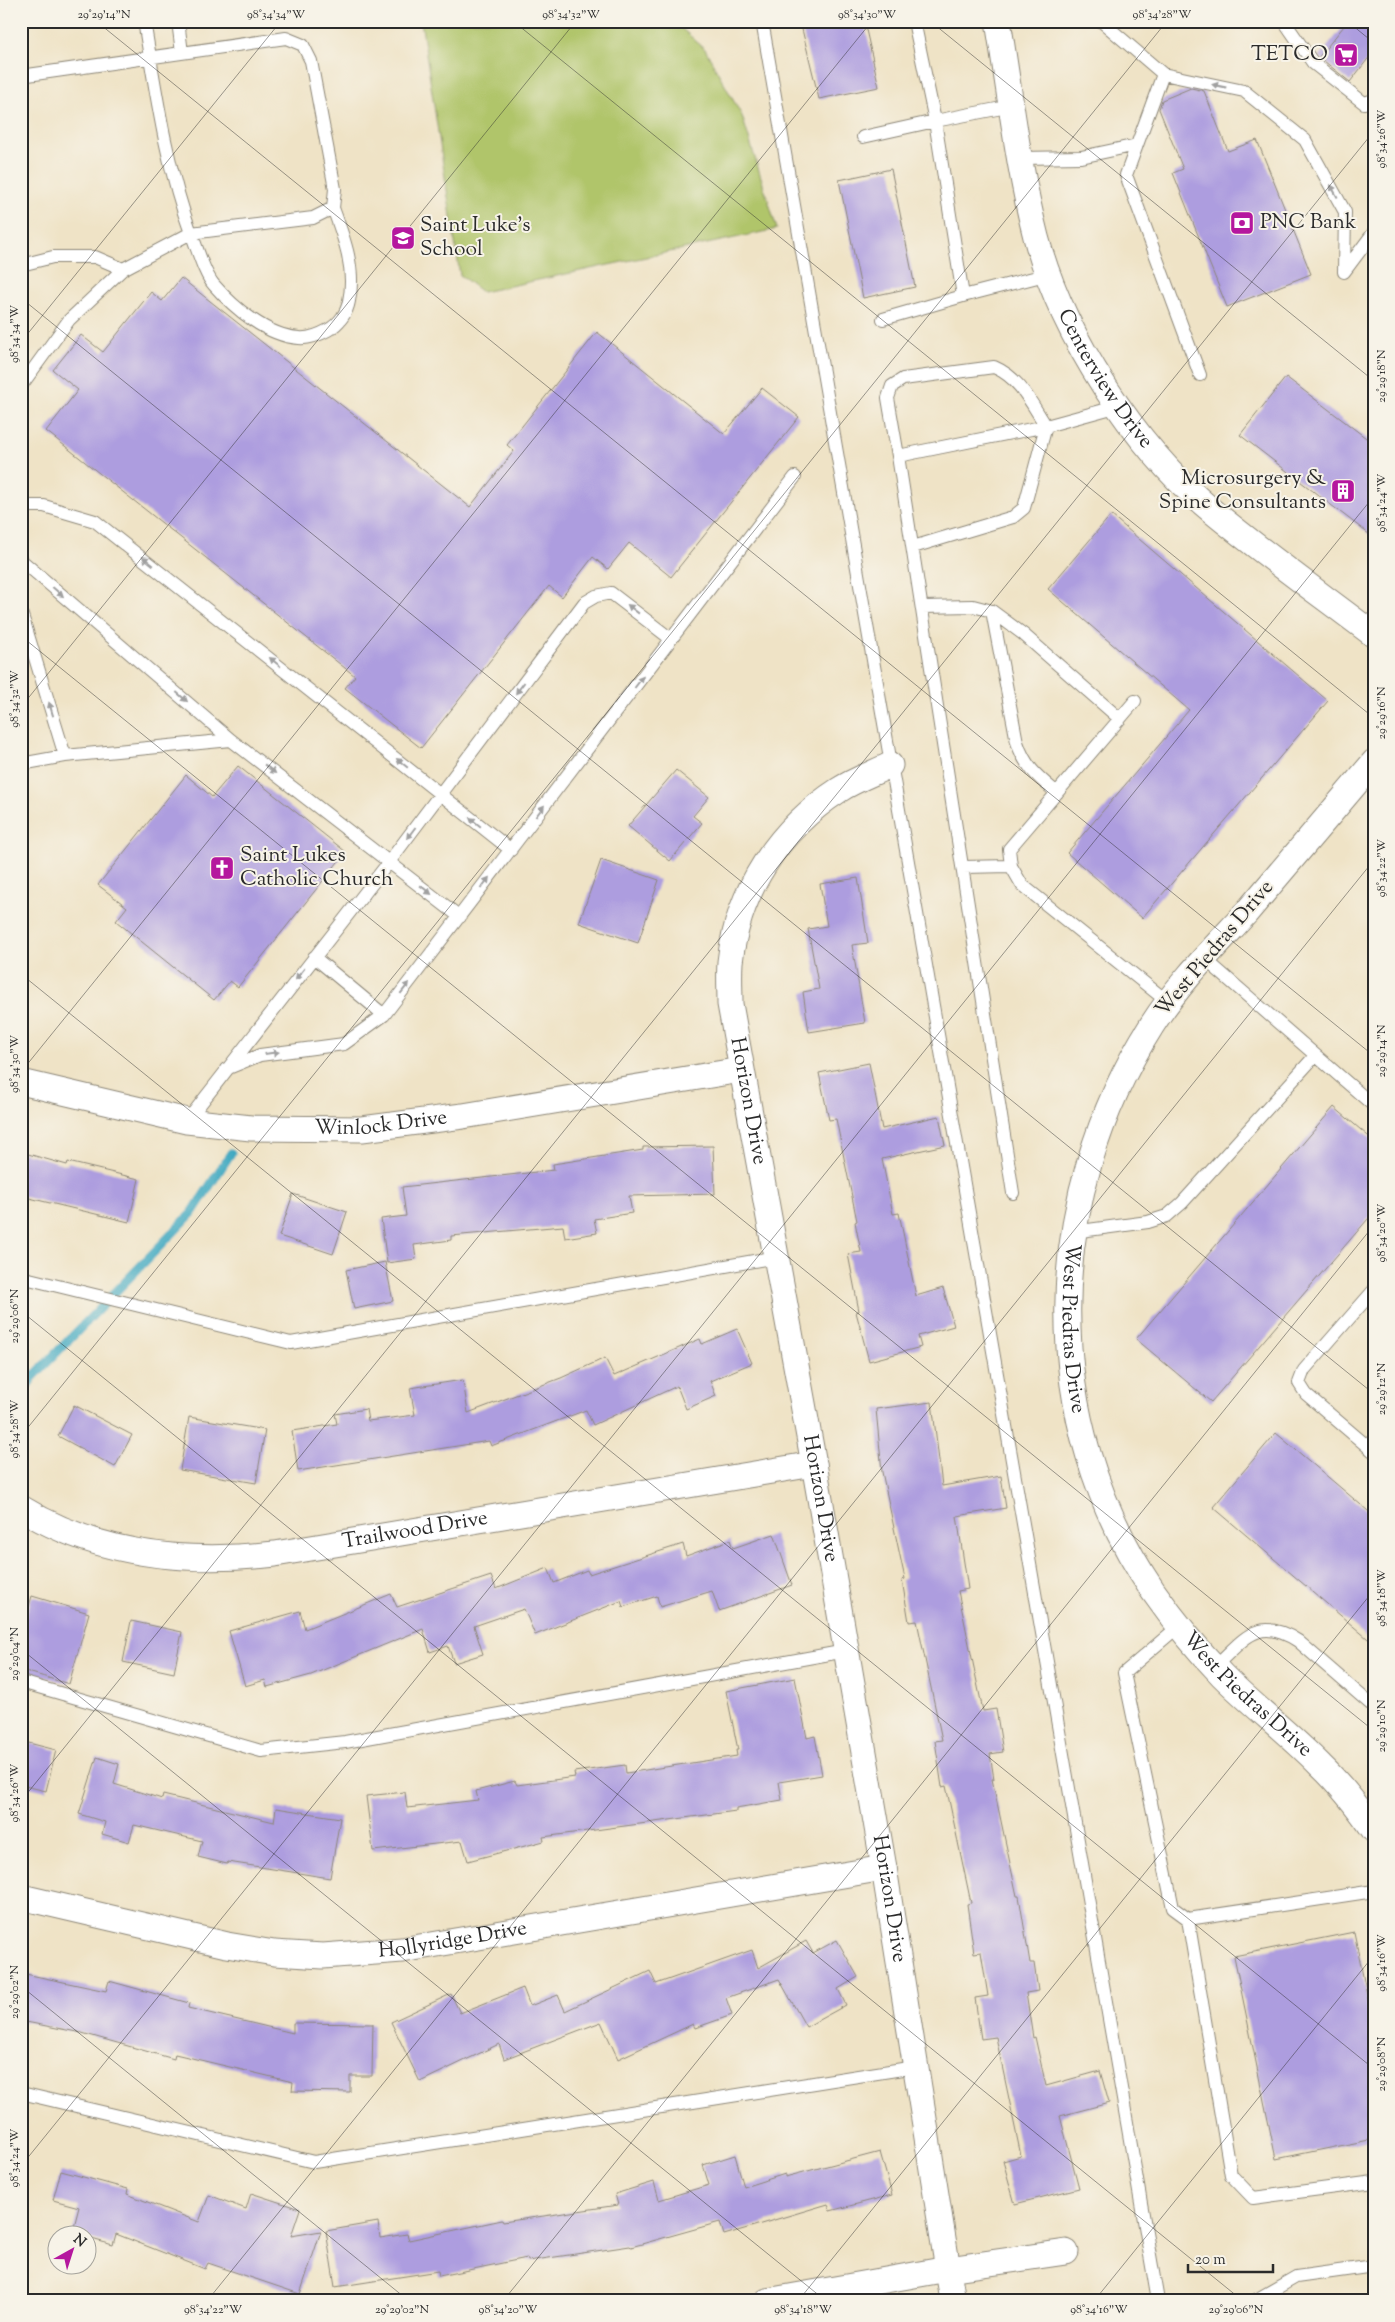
<svg xmlns="http://www.w3.org/2000/svg" width="1395" height="2322" font-family="'Sorts Mill Goudy',serif">
  <style>
    .green { fill: #b0c56a; stroke: #6e784a }
    .lines { fill: none; stroke-linecap: round; stroke-linejoin: round }
    .stream { stroke: #41a9c1; stroke-width: 9 }
    .building { fill: #ad9ddf }
    .service-casing { stroke: #8d8778; stroke-width: 14 }
    .minor-casing { stroke: #8d8778; stroke-width: 27 }
    .service { stroke: #fff; stroke-width: 12 }
    .minor { stroke: #fff; stroke-width: 25 }
    .oneway { fill: #a0a0a0 }
    .ticks { fill: none; stroke: #2b2b2b; stroke-width: 1; stroke-opacity: 0.45 }
    .labels { text-anchor: middle; dominant-baseline: central; stroke-width: 4; stroke-linejoin: round; paint-order: stroke }
    .poi-label { font-size: 21px; fill: #2b2b2b; stroke: #f7f3e8; text-anchor: start }
    .street-label { font-size: 21px; fill: #2b2b2b; stroke: #f7f3e8 }
    .neatline { fill: none; stroke: #2b2b2b; stroke-width: 2 }
    .ticks-label { font-size: 12px; text-anchor: middle; fill: #2b2b2b }
  </style>
  <rect width="100%" height="100%" fill="#f7f3e8"/>
  <filter id="ink" filterUnits="userSpaceOnUse"><feTurbulence type="fractalNoise" baseFrequency=".02" numOctaves="2"/><feDisplacementMap in="SourceGraphic" scale="10" xChannelSelector="R" yChannelSelector="G"/><feConvolveMatrix kernelMatrix="1 2 1 2 8 2 1 2 1" color-interpolation-filters="sRGB"/></filter>
  <filter id="wash" filterUnits="userSpaceOnUse"><feTurbulence type="fractalNoise" baseFrequency=".0096" numOctaves="4" result="noise"/><feDisplacementMap in="SourceGraphic" scale="20" xChannelSelector="R" yChannelSelector="G"/><feGaussianBlur stdDeviation="1.12" result="paint"/><feColorMatrix in="noise" values="0 0 0 0 0 0 0 0 0 0 0 0 0 0 0 0 0 1.4 0 .05"/><feComposite in="paint" operator="in"/></filter>
  <g filter="url(#wash)">
    <rect width="100%" height="100%" fill="#efe3c6"/>
    <path class="green" d="M421 21H673L705 49 742 116 777 229 482 292 460 275Z"/>
    <g class="lines">
      <path class="stream" d="M21 1395 33 1377 192 1213 231 1153"/>
    </g>
    <g id="blocks">
      <path class="building" d="M800 21H864L879 87 819 99Z
        M1348 21H1374V51L1350 82 1319 57Z
        M1191 88 1204 91 1228 151 1257 140 1311 274 1227 307 1173 173 1183 169 1159 109 1162 100Z
        M891 169 915 287 863 298 839 180Z
        M181 278 470 507 514 451 507 445 597 332 724 434 762 388 799 417 671 577 629 543 608 569 593 557 562 597 549 586 421 748 345 688 355 676 46 431 78 390 53 370 81 335 103 352 151 292 162 301Z
        M1286 377 1374 444V538L1240 435Z
        M1111 515 1328 701 1142 918 1067 853 1189 710 1048 589Z
        M238 766 346 852 238 987 230 981 214 1000 116 921 127 907 98 885 186 775 212 797Z
        M676 770 709 797 693 816 702 823 670 861 628 826Z
        M601 860 659 880 638 943 579 923Z
        M858 878 868 943 852 945 865 1023 809 1032 803 992 819 989 808 929 827 926 820 884Z
        M869 1063 882 1129 939 1116 945 1145 882 1159 893 1214 899 1213 916 1296 943 1288 954 1326 918 1336 921 1347 869 1361 856 1312 859 1311 848 1254 861 1252 855 1222 857 1221 836 1119 829 1120 819 1073Z
        M1334 1107 1374 1141V1212L1211 1402 1136 1339Z
        M713 1146 715 1194 629 1196 632 1213 594 1219 597 1233 565 1238 563 1226 451 1236V1240L414 1245 416 1259 387 1263 381 1219 406 1216 402 1187 554 1170 553 1164 643 1150V1147Z
        M21 1152 67 1165 68 1162 139 1179 129 1222 21 1196Z
        M293 1194 347 1212 333 1254 279 1236Z
        M385 1262 393 1301 354 1309 346 1270Z
        M737 1329 752 1363 710 1381 716 1396 686 1409 677 1386 593 1425 586 1410 491 1446 489 1441 298 1471 292 1431 337 1424 335 1414 366 1409 368 1421 415 1415 410 1388 463 1380 468 1413 561 1378 605 1358 614 1376 700 1339 702 1344Z
        M932 1402 942 1486 1001 1476 1006 1508 957 1516 968 1589 958 1591 983 1711 996 1709 1003 1752 990 1754 994 1779H992L1017 1896H1019L1030 1963H1034L1038 1991 1026 1993 1033 2038 1035 2037 1046 2086 1100 2071 1109 2103 1060 2116 1079 2188 1015 2204 1003 2161 1021 2156 996 2037 981 2039 975 1998 988 1996 981 1952 974 1953 967 1904 971 1903 946 1786 942 1787 935 1741 942 1740 917 1621 909 1622 902 1580 905 1579 882 1472 876 1409Z
        M74 1405 132 1435 115 1467 58 1436Z
        M189 1417 265 1430 256 1483 180 1470Z
        M1276 1433 1374 1516V1644L1213 1507Z
        M774 1534 792 1585 719 1611 712 1591 660 1607 657 1596 623 1607 621 1601 535 1635 524 1609 474 1626 483 1654 454 1663 448 1646 430 1652 423 1629 311 1675 267 1687 265 1680 245 1686 229 1631 300 1611 305 1629 391 1594 397 1607 491 1576 496 1589 548 1568 554 1583 587 1570 589 1574 683 1544 686 1556 730 1540 733 1548Z
        M32 1596 89 1613 69 1684 21 1670V1633Z
        M131 1621 182 1632 174 1673 123 1662Z
        M795 1678 807 1738 815 1736 822 1775 779 1782 782 1800 736 1808V1811L543 1837 544 1841 468 1861 462 1841 373 1851 366 1796 405 1792 407 1808 478 1800 476 1791 515 1781 517 1785 575 1777 574 1772 625 1765 626 1773 737 1756 736 1750H738L726 1691Z
        M21 1741 56 1750 46 1791 21 1785Z
        M97 1757 119 1764 114 1784 162 1799 163 1795 274 1822 276 1808 340 1818 330 1878 228 1862 227 1864 198 1857 202 1841 134 1825 129 1842 102 1834 105 1822 79 1814Z
        M1354 1932 1374 2028V2139L1276 2159 1234 1956Z
        M837 1940 858 1977 838 1989 846 2005 806 2027 779 1979 726 1998 732 2015 695 2028 693 2024 618 2059 601 2022 504 2059 499 2044 420 2082 391 2022 451 1994 460 2013 523 1988 530 2006 558 1995 565 2011 650 1971 656 1984 752 1950 758 1968 806 1941 813 1953Z
        M21 1973 106 1991 109 1981 189 2003 188 2008 293 2033V2023L373 2024 372 2076H350V2092L292 2091 293 2082 175 2054 174 2059 82 2033 21 2021Z
        M880 2152 892 2195 830 2211 828 2204 724 2235 720 2222 631 2247 630 2246 528 2261 527 2258 439 2276 438 2271 335 2287 326 2231 378 2222 380 2238 407 2234 409 2240 502 2220 503 2222 618 2205 615 2194 654 2182 659 2200 709 2185 703 2165 735 2155 744 2187 785 2174V2177Z
        M61 2171 128 2189 127 2194 199 2222 209 2195 246 2209 251 2193 300 2209 291 2236 321 2231 300 2294 208 2263 205 2269 116 2234 113 2245 88 2238V2234H72L79 2207 53 2200Z"/>
    </g>
  </g>
  <g filter="url(#ink)">
    <use href="#blocks" fill-opacity="0" stroke="#8d8778" stroke-width="1"/>
    <g class="lines">
      <defs>
        <path id="service" d="M178 21 182 53
          M762 21 1158 2301
          M914 21 935 121 1012 106
          M1101 21 1163 74 1126 175 1200 375
          M1284 21 1313 63 1364 103 1374 100
          M1163 74 1244 91 1305 140 1345 212 1344 272
          M21 76 286 38 303 45 311 61 335 189 333 208 313 218 191 233C166 166 156 92 144 21
          M863 137 935 121 963 296 1049 274
          M1021 158 1081 157 1137 145
          M21 265 53 257H95L123 269
          M1344 272 1374 232
          M883 319 963 296
          M21 386 69 320 123 269 191 233C197 247 204 274 214 285 234 308 267 336 299 338 310 339 319 335 328 330 339 324 347 313 349 301 356 269 344 238 333 208
          M898 456 888 398 892 386 903 379 994 367C1020 378 1031 403 1046 426L1024 508 1013 517 913 547
          M21 506H44L95 521 511 850
          M21 560 231 740 460 917
          M922 607 973 606 992 611 1023 634 1120 719
          M992 611 1017 742C1025 767 1038 777 1057 793
          M21 612 65 756
          M1135 701 1009 849 1011 866 1022 885 1168 1002
          M21 764 65 756 231 740
          M963 867 1011 866
          M314 957 384 1015
          M1205 959 1374 1106
          M226 1069 260 1055 344 1044 384 1015 795 477
          M187 1121 389 862 584 603 596 596 611 593 671 639
          M1013 1193 898 456 1046 426 1119 406
          M1073 1232 1148 1222 1167 1216 1182 1203 1315 1056
          M21 1277 291 1343 776 1257
          M1374 1290 1304 1370 1299 1383 1306 1394 1374 1452
          M1179 1626 1124 1673 1173 1908 1188 1919 1374 1891
          M1215 1666C1244 1640 1257 1615 1298 1641L1374 1707
          M21 1682 261 1751 345 1742 846 1651
          M1188 1919 1231 2175 1253 2198 1374 2182
          M21 2093 314 2162 915 2067
          M1254 2301 1296 2277 1374 2266"/>
        <g id="minor">
          <path id="s1" d="M998 21C1010 93 1018 167 1036 237 1062 335 1134 446 1212 511 1264 554 1320 594 1374 635"/>
          <path id="s2" d="M1374 762C1331 812 1289 863 1246 913 1213 949 1178 984 1152 1025 1042 1198 1037 1420 1153 1591 1174 1621 1197 1649 1222 1675 1254 1707 1290 1734 1321 1766 1341 1785 1358 1807 1374 1830"/>
          <path id="s3" d="M890 765C874 773 854 780 839 790 779 829 738 890 730 962 729 976 730 990 730 1004L814 1464 884 1868 953 2301"/>
          <path id="s4" d="M21 1082 187 1121 251 1128 362 1129 463 1116 741 1070"/>
          <path id="s5" d="M21 1508C97 1555 188 1564 275 1554L814 1464"/>
          <path id="s6" d="M21 1897 227 1945 274 1953 323 1956 402 1950 884 1868"/>
          <path d="M767 2301 948 2269 1066 2252"/>
        </g>
      </defs>
      <use href="#service" class="service-casing"/>
      <use href="#minor" class="minor-casing"/>
      <use href="#service" class="service"/>
      <use href="#minor" class="minor"/>
    </g>
    <defs><path id="oneway-solid" d="M-6-.8H1V-3.2L6.5 0L1 3.2V.8H-6Z" transform="scale(1.25)"/></defs>
    <g class="oneway">
      <use href="#oneway-solid" transform="translate(1219 86) rotate(-168)"/>
      <use href="#oneway-solid" transform="translate(1334 191) rotate(-119)"/>
      <use href="#oneway-solid" transform="translate(148 561) rotate(-141)"/>
      <use href="#oneway-solid" transform="translate(58 592) rotate(41)"/>
      <use href="#oneway-solid" transform="translate(633 609) rotate(-142)"/>
      <use href="#oneway-solid" transform="translate(275 662) rotate(-141)"/>
      <use href="#oneway-solid" transform="translate(639 682) rotate(-53)"/>
      <use href="#oneway-solid" transform="translate(520 688) rotate(127)"/>
      <use href="#oneway-solid" transform="translate(182 697) rotate(41)"/>
      <use href="#oneway-solid" transform="translate(51 709) rotate(-107)"/>
      <use href="#oneway-solid" transform="translate(402 763) rotate(-141)"/>
      <use href="#oneway-solid" transform="translate(270 769) rotate(38)"/>
      <use href="#oneway-solid" transform="translate(540 811) rotate(-53)"/>
      <use href="#oneway-solid" transform="translate(475 822) rotate(-141)"/>
      <use href="#oneway-solid" transform="translate(411 833) rotate(127)"/>
      <use href="#oneway-solid" transform="translate(485 883) rotate(-53)"/>
      <use href="#oneway-solid" transform="translate(426 890) rotate(38)"/>
      <use href="#oneway-solid" transform="translate(300 974) rotate(128)"/>
      <use href="#oneway-solid" transform="translate(405 988) rotate(-52)"/>
      <use href="#oneway-solid" transform="translate(272 1053) rotate(-7)"/>
    </g>
  </g>
  <path class="ticks" d="M96 21 1374 1056M513 21 1374 718M930 21 1374 381M1347 21 1374 43M21 298 1374 1394M21 342 281 21M21 636 1374 1731M21 707 576 21M21 974 1374 2069M21 1072 872 21M21 1311 1243 2301M21 1436 1167 21M21 1649 826 2301M21 1801 1374 131M21 1986 409 2301M21 2166 1374 496M207 2301 1374 860M503 2301 1374 1225M798 2301 1374 1590M1094 2301 1374 1955"/>
  <defs>
    <symbol id="supermarket-square" viewBox="-11 -11 22 22"><rect x="-9" y="-9" width="18" height="18" rx="4" fill="#b5179e" stroke="#f7f3e8"/><path d="M-6-5.5h2.5l.6 2H6L4.5 2H-2.5L-4.4-4H-6ZM-1.5 3.2a1.3 1.3 0 1 0 .1 0ZM3 3.2a1.3 1.3 0 1 0 .1 0Z" fill="#fff"/></symbol>
    <symbol id="bank-square" viewBox="-11 -11 22 22"><rect x="-9" y="-9" width="18" height="18" rx="4" fill="#b5179e" stroke="#f7f3e8"/><path d="M-6-4H6V4H-6ZM0-2.3a2.3 2.3 0 1 0 0 4.6a2.3 2.3 0 1 0 0-4.6Z" fill="#fff"/></symbol>
    <symbol id="school-square" viewBox="-11 -11 22 22"><rect x="-9" y="-9" width="18" height="18" rx="4" fill="#b5179e" stroke="#f7f3e8"/><path d="M0-5L7-2L0 1L-7-2ZM-4 1L0 2.5L4 1V4Q0 6-4 4Z" fill="#fff"/></symbol>
    <symbol id="building-square" viewBox="-11 -11 22 22"><rect x="-9" y="-9" width="18" height="18" rx="4" fill="#b5179e" stroke="#f7f3e8"/><path d="M-4-6H4V6H1V3H-1V6H-4ZM-2.5-4.3h1.7v1.8h-1.7ZM.8-4.3h1.7v1.8H.8ZM-2.5-1h1.7V.8h-1.7ZM.8-1h1.7V.8H.8Z" fill="#fff"/></symbol>
    <symbol id="church-square" viewBox="-11 -11 22 22"><rect x="-9" y="-9" width="18" height="18" rx="4" fill="#b5179e" stroke="#f7f3e8"/><path d="M-1.2-6h2.4v3.5h3.3v2.4h-3.3V6h-2.4V-.1h-3.3v-2.4h3.3Z" fill="#fff"/></symbol>
  </defs>
  <g fill-rule="evenodd">
    <use href="#supermarket-square" x="1332" y="41" width="28" height="28"/>
    <use href="#bank-square" x="1228" y="209" width="28" height="28"/>
    <use href="#school-square" x="389" y="224" width="28" height="28"/>
    <use href="#building-square" x="1329" y="477" width="28" height="28"/>
    <use href="#church-square" x="208" y="854" width="28" height="28"/>
  </g>
  <g class="labels">
    <g class="poi-label">
      <text x="1328" y="55" text-anchor="end">TETCO</text>
      <text x="1260" y="223">PNC Bank</text>
      <text x="420" y="226">Saint Luke's<tspan x="420" dy="24">School</tspan></text>
      <text x="1326" y="479" text-anchor="end">Microsurgery &amp;<tspan x="1326" dy="24">Spine Consultants</tspan></text>
      <text x="240" y="856">Saint Lukes<tspan x="240" dy="24">Catholic Church</tspan></text>
    </g>
    <g class="street-label">
      <text stroke="none"><textPath href="#s1" startOffset="378">Centerview Drive</textPath></text>
      <text transform="translate(1215 949) rotate(-50)">West Piedras Drive</text>
      <text stroke="none"><textPath href="#s3" startOffset="408">Horizon Drive</textPath></text>
      <text stroke="none"><textPath href="#s4" startOffset="365">Winlock Drive</textPath></text>
      <text stroke="none"><textPath href="#s2" startOffset="664">West Piedras Drive</textPath></text>
      <text stroke="none"><textPath href="#s3" startOffset="812">Horizon Drive</textPath></text>
      <text stroke="none"><textPath href="#s5" startOffset="405">Trailwood Drive</textPath></text>
      <text stroke="none"><textPath href="#s2" startOffset="1084">West Piedras Drive</textPath></text>
      <text stroke="none"><textPath href="#s3" startOffset="1218">Horizon Drive</textPath></text>
      <text stroke="none"><textPath href="#s6" startOffset="439">Hollyridge Drive</textPath></text>
    </g>
  </g>
  <rect width="1395" height="2322" fill="none" stroke="#f7f3e8" stroke-width="55"/>
  <g transform="translate(72 2250) rotate(39)"><circle r="24" fill="#f7f3e8" stroke="#a5a39c"/>
  <path d="M0-4L9 19L0 12L-9 19Z" fill="#b5179e"/>
  <text y="-8" font-size="14" font-weight="bold" text-anchor="middle" fill="#2b2b2b">N</text>
  </g>
  <path d="M1188 2264v8h85v-8" fill="none" stroke="#2b2b2b" stroke-width="2.5"/>
  <text x="1195" y="2264" font-size="15" fill="#2b2b2b" stroke="#f7f3e8" stroke-width="4" paint-order="stroke">20 m</text>
  <rect x="28" y="28" width="1340" height="2266" class="neatline"/>
  <g class="ticks-label">
    <text x="104" y="18">29°29'14"N</text>
    <text x="276" y="18">98°34'34"W</text>
    <text x="571" y="18">98°34'32"W</text>
    <text x="867" y="18">98°34'30"W</text>
    <text x="1162" y="18">98°34'28"W</text>
    <text transform="translate(1381 139) rotate(-90)" y="4">98°34'26"W</text>
    <text transform="translate(14 334) rotate(-90)" y="4">98°34'34"W</text>
    <text transform="translate(1381 376) rotate(-90)" y="4">29°29'18"N</text>
    <text transform="translate(1381 503) rotate(-90)" y="4">98°34'24"W</text>
    <text transform="translate(14 699) rotate(-90)" y="4">98°34'32"W</text>
    <text transform="translate(1381 713) rotate(-90)" y="4">29°29'16"N</text>
    <text transform="translate(1381 868) rotate(-90)" y="4">98°34'22"W</text>
    <text transform="translate(1381 1051) rotate(-90)" y="4">29°29'14"N</text>
    <text transform="translate(14 1064) rotate(-90)" y="4">98°34'30"W</text>
    <text transform="translate(1381 1233) rotate(-90)" y="4">98°34'20"W</text>
    <text transform="translate(14 1316) rotate(-90)" y="4">29°29'06"N</text>
    <text transform="translate(1381 1389) rotate(-90)" y="4">29°29'12"N</text>
    <text transform="translate(14 1429) rotate(-90)" y="4">98°34'28"W</text>
    <text transform="translate(1381 1598) rotate(-90)" y="4">98°34'18"W</text>
    <text transform="translate(14 1654) rotate(-90)" y="4">29°29'04"N</text>
    <text transform="translate(1381 1726) rotate(-90)" y="4">29°29'10"N</text>
    <text transform="translate(14 1793) rotate(-90)" y="4">98°34'26"W</text>
    <text transform="translate(1381 1963) rotate(-90)" y="4">98°34'16"W</text>
    <text transform="translate(14 1992) rotate(-90)" y="4">29°29'02"N</text>
    <text transform="translate(1381 2064) rotate(-90)" y="4">29°29'08"N</text>
    <text transform="translate(14 2158) rotate(-90)" y="4">98°34'24"W</text>
    <text x="213" y="2313">98°34'22"W</text>
    <text x="402" y="2313">29°29'02"N</text>
    <text x="508" y="2313">98°34'20"W</text>
    <text x="803" y="2313">98°34'18"W</text>
    <text x="1099" y="2313">98°34'16"W</text>
    <text x="1236" y="2313">29°29'06"N</text>
  </g>
</svg>
